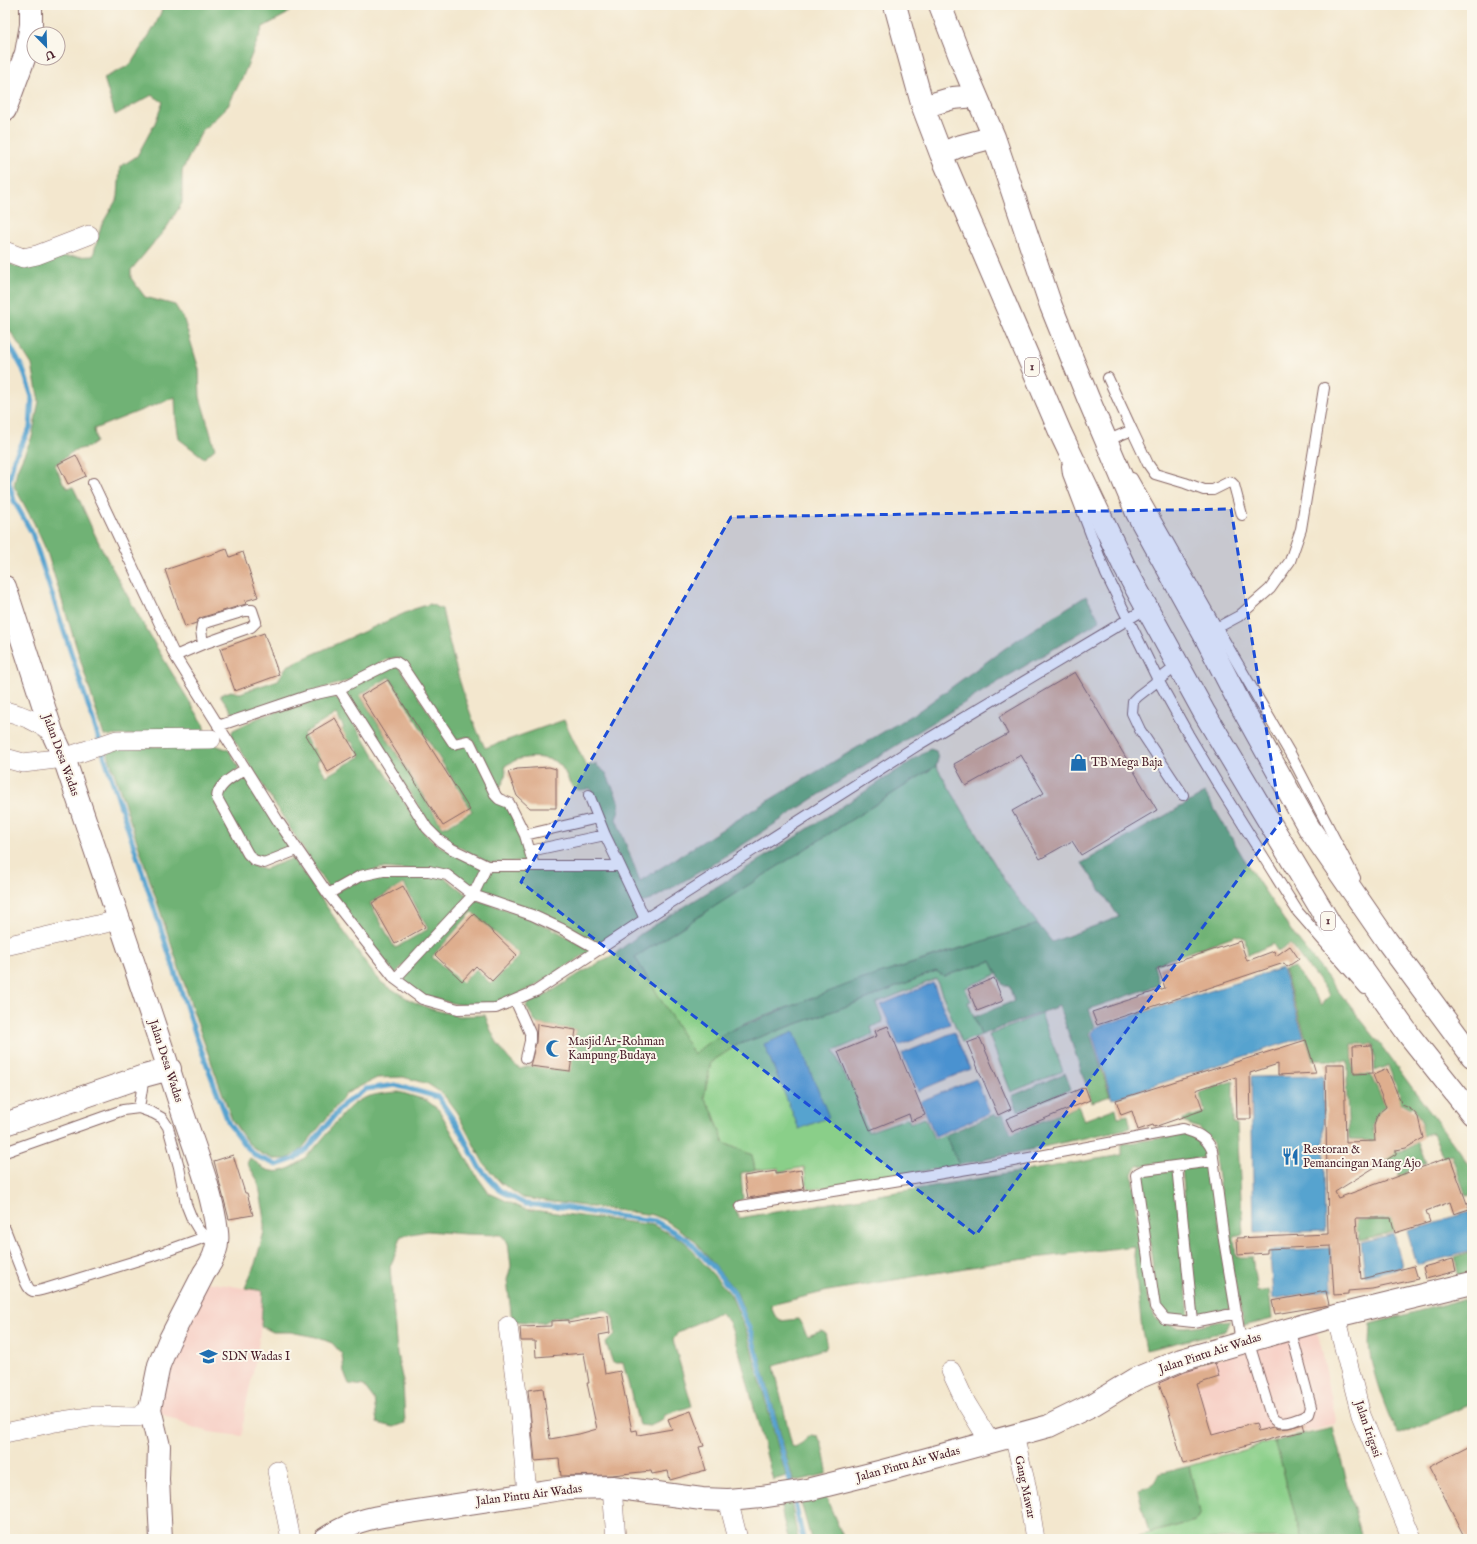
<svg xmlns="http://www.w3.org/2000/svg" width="1477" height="1544" font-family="'IM FELL English',serif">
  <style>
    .built { fill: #f7d1c7 }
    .green { fill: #8acf89; stroke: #6a775a }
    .forest { fill: #6fb275; stroke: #5c6850; fill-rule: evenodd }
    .water { fill: #56a3cf; stroke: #50617d }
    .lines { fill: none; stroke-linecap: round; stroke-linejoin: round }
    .stream { stroke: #56a3cf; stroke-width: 5 }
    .building { fill: #deae8e }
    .lane-casing { stroke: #856564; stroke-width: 12 }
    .street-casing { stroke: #856564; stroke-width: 20 }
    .secondary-casing { stroke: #856564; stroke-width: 24 }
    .primary-casing { stroke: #856564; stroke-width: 24 }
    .lane { stroke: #fff; stroke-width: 10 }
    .street { stroke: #fff; stroke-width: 19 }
    .secondary { stroke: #fff; stroke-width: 22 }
    .primary { stroke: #fff; stroke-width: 22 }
    .marked { fill: #1d4ed8; fill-opacity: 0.2; stroke: #1d4ed8; stroke-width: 3; stroke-dasharray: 8 5; stroke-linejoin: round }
    .labels { text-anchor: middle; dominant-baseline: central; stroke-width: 4; stroke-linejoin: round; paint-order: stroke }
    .shield { fill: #fbf7ec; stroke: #7f6065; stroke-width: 1 }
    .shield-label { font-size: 11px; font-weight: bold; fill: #4a1f2b }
    .street-label { font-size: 12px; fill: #4a1f2b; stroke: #fbf7ec }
    .poi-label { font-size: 12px; fill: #4a1f2b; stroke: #fbf7ec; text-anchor: start }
  </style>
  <rect width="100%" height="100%" fill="#fbf7ec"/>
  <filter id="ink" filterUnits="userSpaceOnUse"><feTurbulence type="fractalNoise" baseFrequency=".025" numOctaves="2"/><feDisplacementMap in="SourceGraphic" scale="8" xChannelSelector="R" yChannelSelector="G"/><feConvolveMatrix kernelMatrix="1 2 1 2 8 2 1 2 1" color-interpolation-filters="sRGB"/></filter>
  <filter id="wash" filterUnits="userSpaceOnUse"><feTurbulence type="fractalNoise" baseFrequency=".012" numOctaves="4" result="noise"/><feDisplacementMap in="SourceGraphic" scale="16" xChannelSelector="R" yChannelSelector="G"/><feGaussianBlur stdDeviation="0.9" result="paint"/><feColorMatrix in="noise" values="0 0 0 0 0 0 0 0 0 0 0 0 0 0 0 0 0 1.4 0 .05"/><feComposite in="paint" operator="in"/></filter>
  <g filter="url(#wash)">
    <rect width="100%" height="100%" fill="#f3e7ce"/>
    <path class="built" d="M200 1281 263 1291 262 1314 258 1348 245 1410 242 1436 209 1432 187 1425 150 1409Z
      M1316 1332 1319 1337 1336 1420 1335 1425 1261 1442 1183 1464 1170 1415 1157 1376Z"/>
    <path class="green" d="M936 766 1006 883 1038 924C961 948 883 971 808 1000 769 1014 726 1027 694 1055L635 957Z
      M991 961 997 974 965 988 971 1001 968 1002 981 1035 962 1042 936 979 876 1003 883 1022 871 1027 873 1034 834 1051 848 1082 874 1070 863 1042 874 1037 907 1115 880 1088 856 1098 860 1112 868 1132 908 1118 910 1123 925 1118 934 1139 945 1135 959 1165 808 1190 804 1167 779 1172V1168L755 1170 752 1155 724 1143 713 1113 704 1097 711 1062 737 1045 864 1000 936 971 944 976Z
      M1041 1014 1063 1071 1011 1092 989 1035Z
      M1275 1441 1302 1539H1126L1195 1521 1200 1513 1189 1466Z"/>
    <path class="forest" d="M164 5H295L287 14 263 27 243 76 228 106 202 131 182 171V203L167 227 131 270V278L145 297 175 305 184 320 199 369 200 397 215 449 204 458 179 439 176 419 175 397 94 429 96 442 89 447 75 450 55 465 62 481 67 488 73 487C83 506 90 526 100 545 132 606 166 665 203 723L205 732 104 736 47 552 34 523 14 486 17 470 32 437 39 401 32 365 5 323V261L17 267 62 257 93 256 101 226 118 197 120 167 137 156 155 123 163 102 152 95 115 115 104 78 130 65 155 26Z
      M1086 596 1100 621 988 688 857 770 718 861 651 900 641 903 610 839 590 788C568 796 571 778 560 765 552 756 527 756 516 760 512 762 508 764 505 766 507 775 505 781 499 788 491 771 481 754 471 738L467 737 456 740 405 662 397 658 387 659 347 681 235 716 220 695 231 691 240 693 278 680 287 666 414 609 430 604 442 609C452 656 464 705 485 748L564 720 586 766 595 764 606 773 619 802V811L616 819 640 881 756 808 920 710 1018 639Z
      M394 664 399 667 452 747 467 745 506 804 522 836 530 862 489 863 438 836 342 690ZM389 677 472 811 443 828 360 695Z
      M326 697H333L338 699 425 834 438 845 483 868 472 891 449 873 381 868 328 888 231 735 233 730 260 717ZM336 714 344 728 335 734 342 746 351 741 361 756 326 776 317 761 327 755 320 744 312 749 303 734Z
      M215 745 229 750 239 768 220 784 217 805 245 859 257 868 265 869 291 859 295 861 370 969 382 983 410 1000 431 1009 459 1016 485 1015C491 1034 503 1057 520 1069L530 1066 570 1071 576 1030 537 1024 526 1006 528 1003 544 996 579 974 613 955 642 933 774 851 930 749 936 751 938 759 936 766 635 957 694 1054 705 1045 725 1033 789 1007 854 982 1038 924 1052 942 1119 917 1082 863 1205 793 1250 869 1294 935 1377 1040 1472 1169V1196H1466L1451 1154 1443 1157 1433 1134 1421 1136V1121L1413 1106 1411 1108 1402 1103 1387 1104C1372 1117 1366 1131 1384 1145 1389 1150 1393 1152 1401 1151 1407 1150 1413 1145 1418 1142L1426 1163 1405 1172 1414 1195 1406 1229 1360 1240 1359 1231 1349 1232 1350 1220 1397 1219 1399 1162 1379 1161 1376 1141 1349 1140 1346 1079 1348 1076V1061L1313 1060 1284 970 1294 967 1322 1005 1330 995 1290 944 1278 952 1273 944 1248 955 1245 938 1236 935 1154 965 1159 985 1089 1009 1095 1026 1090 1033 1110 1096 1092 1102 1059 1006 981 1035 974 1017 1014 1001 1009 985H1003L991 961 944 976 936 971 864 1000 737 1045 711 1062 704 1097 713 1113 724 1143 752 1155 755 1170 741 1173 743 1199 733 1205 739 1218 1122 1155V1144L1187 1134 1205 1144 1209 1157 1138 1166 1132 1173 1148 1302 1156 1319C1161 1321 1166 1324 1171 1325 1190 1331 1211 1321 1231 1320L1226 1331 1146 1350 1142 1330 1134 1256 1135 1246 1001 1262 828 1291 771 1305 774 1314 780 1321 799 1319C804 1325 803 1331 808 1336L821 1331 825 1333 827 1342 826 1348 778 1364 774 1366 792 1446 795 1447 802 1443 811 1435 818 1436 822 1445 827 1470 826 1474 801 1480H793L754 1336 737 1293 693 1239 665 1220 653 1215 523 1198 501 1183 484 1164 457 1113 443 1094 428 1084 403 1077 377 1078 347 1093 300 1151 287 1159H273L260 1153 247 1142 232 1120 200 1031 106 748ZM1352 1044H1373L1375 1071 1388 1066 1400 1095 1383 1101 1371 1075 1353 1074Z
      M244 771 293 849 264 859 254 856 221 802V789Z
      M489 868 619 870 639 917 638 920 598 946 476 894Z
      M385 874H428L445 878 469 896 395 974 332 894 362 879ZM404 884 428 929 395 948 370 903Z
      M475 899 516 913 551 928 592 950 534 987 506 1000 490 1004 460 1005 423 996 399 979ZM472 912 520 955 491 984 476 969 462 983 432 957Z
      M1065 1073 1071 1089 1018 1111 1012 1096Z
      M1233 1081V1123L1237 1124 1243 1234 1234 1236 1236 1257H1252L1257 1292 1269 1290 1272 1319 1244 1326 1230 1260 1213 1143 1198 1128 1183 1122V1119L1205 1112 1200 1095 1201 1092Z
      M399 1092 426 1100 439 1110 476 1175 489 1193 524 1209 653 1225 685 1242 731 1295 747 1333 786 1476 773 1480 738 1347 729 1322 720 1312 678 1332 673 1340 692 1406 665 1415 663 1420 650 1426 639 1425 623 1363H613L606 1343 615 1334 613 1316 605 1310 553 1318 543 1323 512 1321 507 1280 511 1266 508 1243 501 1235 465 1234 427 1231 401 1236 397 1250 390 1267 397 1354 403 1382 405 1423 394 1427 377 1423 374 1399 364 1386 349 1384 344 1372 342 1354 332 1343 316 1337 290 1332H273L261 1326 263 1291 245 1288 255 1264 264 1232V1213L258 1181 247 1163 250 1158C255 1161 260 1166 265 1169 301 1185 332 1118 355 1103 368 1094 384 1093 399 1092Z
      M1078 1106 1084 1120 1116 1108 1118 1117 1128 1115 1131 1128 959 1165 945 1135 995 1114 996 1117 1003 1114 1011 1134Z
      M1210 1166 1233 1308 1197 1318 1182 1169Z
      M1175 1170 1189 1317 1167 1316 1158 1307 1141 1174Z
      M1472 1252V1274L1459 1277 1454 1258Z
      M1464 1299 1468 1309 1472 1307V1404L1398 1435C1387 1415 1369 1365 1369 1343 1369 1337 1370 1330 1370 1324Z
      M1333 1428 1362 1539H1302L1275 1441Z
      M1189 1466 1200 1513 1195 1521 1149 1533 1138 1490C1148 1488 1156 1483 1159 1474Z
      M825 1495 844 1539H811L800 1499Z
      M791 1502 798 1539H789C784 1527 783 1516 780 1504Z"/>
    <path class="water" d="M1282 968 1304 1037 1112 1099 1092 1033 1097 1027Z
      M933 983 950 1024 899 1046 881 1005Z
      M794 1032 829 1117 799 1129 764 1044Z
      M954 1032 970 1069 918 1091 902 1054Z
      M1323 1076 1325 1231 1254 1233 1251 1077Z
      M976 1079 990 1113 935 1136 921 1101Z
      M1469 1212 1472 1224V1251L1417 1265 1407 1231Z
      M1394 1234 1402 1267 1365 1276 1361 1242Z
      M1330 1248 1332 1289 1273 1299 1270 1251Z"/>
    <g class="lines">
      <path class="stream" d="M5 337 23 369 32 397 30 428 14 459 9 482 14 501 32 533 100 742
        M102 749 195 1033 229 1124 244 1144 256 1156 277 1165 294 1159 308 1148 344 1104 366 1089 395 1085 438 1097 457 1125 479 1167 499 1190 525 1204 563 1207 601 1214 655 1221 688 1240 712 1266 734 1293 751 1333 792 1488
        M794 1498 803 1539"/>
    </g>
    <g id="blocks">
      <path class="building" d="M76 455 86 476 68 484 58 464Z
        M227 549 230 557 243 552 258 597 245 601 246 604 200 618 196 623 185 627 165 570Z
        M264 633 279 675 235 691 220 649Z
        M1075 672 1157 810 1081 855 1072 841 1040 859 1012 811 1044 793 1021 755 966 786 954 764 1008 734 999 717Z
        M388 680 470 810 443 826 361 696Z
        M335 718 357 755 328 772 306 735Z
        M549 767 556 769V808H530L517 796 508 772 517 769Z
        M403 886 425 927 395 944 372 903Z
        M474 914 517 955 492 981 476 966 462 981 435 955Z
        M1240 941 1247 961 1274 951 1276 956 1290 946 1299 959 1287 967 1284 963 1097 1025 1092 1012 1165 988 1158 968Z
        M994 978 1003 1001 977 1011 968 989Z
        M537 1024 576 1030 570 1071 530 1066 536 1042Z
        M888 1026 925 1115 911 1121 909 1114 870 1130 838 1052 877 1036 875 1031Z
        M980 1038 1011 1109 998 1115 967 1043Z
        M1306 1040 1316 1073 1278 1075V1064L1250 1073 1251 1119H1237L1236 1077 1196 1090 1203 1110 1154 1127 1153 1125 1138 1130 1132 1111 1121 1115 1116 1100Z
        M1372 1045 1373 1073 1354 1074 1353 1046Z
        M1325 1064H1344L1346 1142 1375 1141 1374 1126 1376 1118 1380 1112 1386 1107 1373 1075 1387 1069 1402 1105 1407 1107 1413 1111 1418 1117 1423 1138 1406 1148 1396 1150V1154L1335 1192 1338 1198 1450 1157 1469 1209 1454 1214 1450 1202 1426 1211 1430 1222 1395 1233 1391 1218H1356L1361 1279 1414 1266 1418 1279 1372 1289 1348 1291V1294L1334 1295 1331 1246 1267 1249V1253L1238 1255 1237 1238 1328 1234Z
        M1085 1087 1090 1100 1012 1132 1006 1119Z
        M233 1155 245 1193H247L253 1215 229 1219 214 1161Z
        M801 1170 804 1189 748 1198 744 1176 776 1171V1174Z
        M1453 1259 1456 1271 1426 1279 1423 1267Z
        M1326 1291 1329 1305 1275 1314 1272 1301Z
        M608 1316 610 1333 599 1335 605 1374 620 1371 632 1431 637 1430 638 1435 672 1429 668 1419 691 1411 704 1446 699 1447 706 1470 670 1480 668 1471 652 1474 651 1471 612 1475 561 1476 559 1459 535 1461 528 1390 543 1388 550 1439 579 1434 597 1429 587 1383H589L584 1353 536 1357 535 1341H521L520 1327 551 1326V1321L568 1320V1323Z
        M1215 1363 1219 1377 1197 1384 1212 1435 1256 1423 1258 1431 1273 1427 1279 1429 1289 1428 1303 1424 1305 1431 1278 1437 1183 1464 1169 1413 1159 1383 1185 1372Z
        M1472 1445V1539H1466L1429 1467Z"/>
    </g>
  </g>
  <g filter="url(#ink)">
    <use href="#blocks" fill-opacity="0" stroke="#856564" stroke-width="1"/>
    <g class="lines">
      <defs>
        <path id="lane" d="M1108 378 1132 430
          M1111 439 1132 430 1148 464 1155 474 1185 483 1204 490H1213L1229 482 1232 483 1234 485 1242 515
          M1067 466 1068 474 1106 574 1158 680 1188 734 1219 786 1298 912 1365 989
          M1132 478 1217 628 1291 755 1355 878
          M93 483 175 656 278 821 328 894 395 979 422 999 458 1009 496 1008 536 991 645 919 918 745 1147 608
          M1211 631 1239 616 1270 589 1290 561 1301 529 1324 388
          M175 656 203 644 251 627 256 622 252 610H248L202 624 201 630 203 644
          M1178 665 1138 696 1133 701 1132 713 1140 730 1183 795
          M339 689 391 663 396 662 402 666 454 744 467 741 470 743 496 796 499 799 509 803 525 835 534 866
          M218 726 307 696 339 689 427 828 440 841 452 849 487 866H620L645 919
          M245 769C235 776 217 784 217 798L248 854 254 860 264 863 297 850
          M589 795 605 835 620 866
          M525 835 598 818
          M530 851 605 835
          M328 894 360 876 383 871H429L447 875 473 895 532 915 562 929 599 950
          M395 979 473 895 487 866
          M515 1000 530 1033V1041L526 1058
          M139 1108 144 1076
          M5 1152 123 1110 139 1108 153 1113 162 1118 168 1127 179 1167 186 1204 192 1219 198 1229 206 1238
          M1213 1161 1144 1170 1138 1173 1136 1175 1155 1307 1165 1319 1193 1322 1237 1313
          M1177 1166 1193 1322
          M741 1206 992 1165 1183 1129C1196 1133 1206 1136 1212 1150L1224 1240 1241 1342
          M5 1229 26 1283C31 1294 34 1292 45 1289L155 1255 211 1235
          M1248 1340 1271 1416C1273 1418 1274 1420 1276 1421 1284 1426 1302 1418 1309 1414L1311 1407 1290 1328"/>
        <path id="street" d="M5 251 23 258 37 255 89 235
          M5 711C23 715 37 721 52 732
          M5 758 23 763 64 758 117 740 211 739
          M5 946 119 920
          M1336 1316 1361 1415 1412 1539
          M508 1326 520 1415 527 1494
          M951 1371 966 1403 990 1442
          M5 1433 55 1422 96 1416 138 1417 150 1409
          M1014 1436 1027 1489 1035 1539
          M277 1471 291 1539
          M612 1487 616 1539
          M728 1500 738 1539"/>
        <path id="secondary" d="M5 110 26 53 31 25V5
          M5 587 52 732 64 758C103 874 144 990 181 1107 194 1148 212 1189 217 1232 219 1247 213 1261 204 1273L169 1341 159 1365 150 1409 159 1446 158 1479 161 1539
          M5 1124 144 1076 170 1069
          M325 1539C344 1526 360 1520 383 1516L568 1488 612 1487 702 1499 728 1500 761 1497 807 1490 883 1471 1049 1426 1094 1404 1135 1379 1181 1360 1336 1316 1472 1283"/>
        <path id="primary" d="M895 5 923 107 941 154 1061 434 1125 568 1205 714 1330 924 1409 1035 1472 1114
          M940 5 962 62 994 137 1051 306 1088 398 1137 513 1204 634 1239 702 1309 828 1387 941 1472 1056
          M923 107 953 98 976 96
          M941 154 957 147 994 137"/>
      </defs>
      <use href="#lane" class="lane-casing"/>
      <use href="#street" class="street-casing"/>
      <use href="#secondary" class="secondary-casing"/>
      <use href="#primary" class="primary-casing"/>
      <use href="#lane" class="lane"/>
      <use href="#street" class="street"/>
      <use href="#secondary" class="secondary"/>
      <use href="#primary" class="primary"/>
    </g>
  </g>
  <path class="marked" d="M1231 509 1281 821 976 1235 521 882 731 517Z"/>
  <defs>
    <symbol id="shop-bare" viewBox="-9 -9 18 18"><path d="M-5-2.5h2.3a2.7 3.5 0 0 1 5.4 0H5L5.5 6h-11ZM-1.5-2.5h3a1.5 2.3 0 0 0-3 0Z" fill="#1f6fb2" stroke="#fbf7ec" stroke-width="2.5" paint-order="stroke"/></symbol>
    <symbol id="mosque-bare" viewBox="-9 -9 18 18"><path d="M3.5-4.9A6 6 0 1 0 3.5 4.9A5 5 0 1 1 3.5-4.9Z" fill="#1f6fb2" stroke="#fbf7ec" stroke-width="2.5" paint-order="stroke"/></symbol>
    <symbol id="restaurant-bare" viewBox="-9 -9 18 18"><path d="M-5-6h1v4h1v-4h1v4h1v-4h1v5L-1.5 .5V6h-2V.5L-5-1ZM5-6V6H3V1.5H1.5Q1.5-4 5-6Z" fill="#1f6fb2" stroke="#fbf7ec" stroke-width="2.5" paint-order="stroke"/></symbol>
    <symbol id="school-bare" viewBox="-9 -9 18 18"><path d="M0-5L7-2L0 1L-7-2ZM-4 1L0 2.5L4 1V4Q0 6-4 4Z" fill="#1f6fb2" stroke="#fbf7ec" stroke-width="2.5" paint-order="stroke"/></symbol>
  </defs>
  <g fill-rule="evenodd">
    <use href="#shop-bare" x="1066" y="750" width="25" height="25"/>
    <use href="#mosque-bare" x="542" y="1036" width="25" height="25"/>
    <use href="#restaurant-bare" x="1278" y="1144" width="25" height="25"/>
    <use href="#school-bare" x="196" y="1344" width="25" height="25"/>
  </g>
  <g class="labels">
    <g class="shield">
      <rect x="1025" y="358" width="14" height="18" rx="3"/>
      <rect x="1321" y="912" width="14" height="18" rx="3"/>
    </g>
    <g class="shield-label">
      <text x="1032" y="367">1</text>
      <text x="1328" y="921">1</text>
    </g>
    <g class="street-label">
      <text transform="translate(61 755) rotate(70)">Jalan Desa Wadas</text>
      <text transform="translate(166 1061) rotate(72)">Jalan Desa Wadas</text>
      <text transform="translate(1210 1353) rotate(-18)">Jalan Pintu Air Wadas</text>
      <text transform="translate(1368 1429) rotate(71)">Jalan Irigasi</text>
      <text transform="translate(908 1464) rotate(-15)">Jalan Pintu Air Wadas</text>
      <text transform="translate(1025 1487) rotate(78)">Gang Mawar</text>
      <text transform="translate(529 1495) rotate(-7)">Jalan Pintu Air Wadas</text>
    </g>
    <g class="poi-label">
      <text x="1091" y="762">TB Mega Baja</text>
      <text x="568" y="1041">Masjid Ar-Rohman<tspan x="568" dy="14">Kampung Budaya</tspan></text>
      <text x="1303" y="1149">Restoran &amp;<tspan x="1303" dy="14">Pemancingan Mang Ajo</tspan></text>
      <text x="222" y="1356">SDN Wadas I</text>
    </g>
  </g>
  <rect width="1477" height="1544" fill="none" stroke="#fbf7ec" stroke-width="20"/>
  <g transform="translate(46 46) rotate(157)"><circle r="19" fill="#fbf7ec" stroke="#b4a19f"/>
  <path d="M0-3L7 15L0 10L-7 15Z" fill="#1f6fb2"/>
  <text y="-6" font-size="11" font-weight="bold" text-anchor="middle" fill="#4a1f2b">U</text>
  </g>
</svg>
